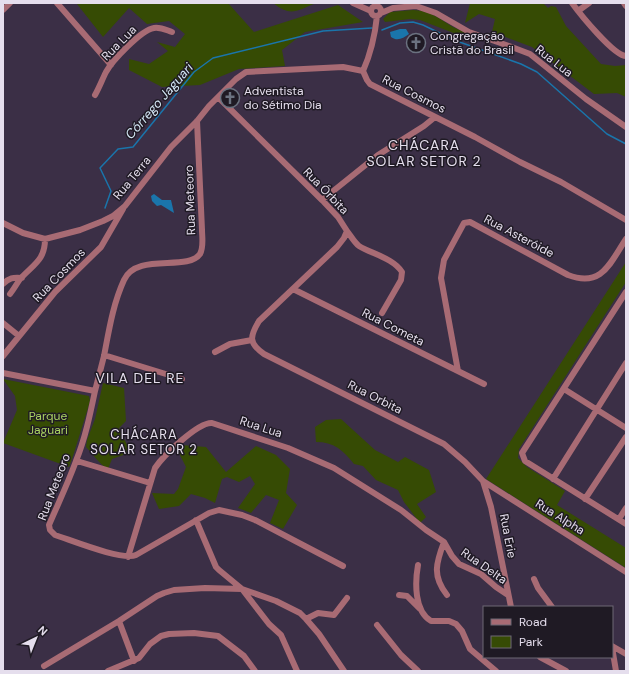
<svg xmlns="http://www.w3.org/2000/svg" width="629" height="674" font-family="'DM Sans',sans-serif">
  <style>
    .green { fill: #364b04 }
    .water { fill: #1a75ab }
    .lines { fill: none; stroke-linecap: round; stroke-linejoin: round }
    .stream { stroke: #1a75ab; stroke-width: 1.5 }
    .minor { stroke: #a86b74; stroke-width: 6 }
    .labels { text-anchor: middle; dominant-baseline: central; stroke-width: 3; stroke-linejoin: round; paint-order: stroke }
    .poi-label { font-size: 12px; fill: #e5deed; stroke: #1f1a24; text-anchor: start }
    .street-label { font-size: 12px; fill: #e5deed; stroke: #1f1a24 }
    .park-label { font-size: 12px; fill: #aad262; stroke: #1f1a24 }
    .water-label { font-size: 13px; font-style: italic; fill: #d4e7f6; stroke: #1f1a24 }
    .neighbourhood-label { font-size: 13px; letter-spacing: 1px; fill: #e5deed; stroke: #1f1a24 }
    .quarter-label { font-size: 14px; letter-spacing: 1px; fill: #e5deed; stroke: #1f1a24 }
  </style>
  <rect width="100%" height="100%" fill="#3b2f46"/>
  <path class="green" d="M78 3H228L254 32 338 5 363 22 305 32 282 50 285 66 239 69 200 85 162 87 129 70V59L149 64 168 51 157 42 175 47 185 34 169 21 147 24 129 8 103 37 77 4Z
    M273 3H316C296 11 291 17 273 3Z
    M470 3H543L548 8 551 6 556 7 566 26 601 64 615 66 626 65V97L617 93 594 94 532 47 492 32 495 19 479 14 465 23Z
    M413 10C429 10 440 19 453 27 460 30 466 33 473 36L469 39 420 20 410 19 385 22 383 19 390 12Z
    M626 262V282L519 449 518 458 527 467 565 491 557 505 626 548V568L486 479Z
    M3 379 89 396 90 401 88 408 73 456 69 467 3 443 17 410 15 396Z
    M103 383 124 388 126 421 119 428 128 447 126 454 112 459 108 469C98 463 94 455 86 447L87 440 95 419Z
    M341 419 375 450 398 462 405 457 429 470 436 492 417 504 426 517 420 523 404 502 398 490 376 480 363 466 354 464C343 450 334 442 316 442L315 427 326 420Z
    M181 445 206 447 226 472 256 446 276 455 290 469 286 493 297 505 283 529 270 523 279 500 266 495 251 513 238 508 255 484 250 476 239 482 227 477 222 479 215 503 205 498 191 494 179 506 159 509 152 493 174 494 178 489 186 467 179 453Z"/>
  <path class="water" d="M400 29H406L409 34C403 38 398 42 391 37L390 32Z
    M154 194 162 200H171L174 213 161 205 157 206 152 201 151 196Z"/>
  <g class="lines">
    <path class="stream" d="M382 30 400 23 413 22 423 25 454 40 521 64 537 72 607 134 626 144
      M105 208 111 191 100 168 118 149 133 147 194 72 213 58 323 31 372 28"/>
    <path class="minor" d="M57 3 111 65
      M353 3 371 11
      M572 3C580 14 614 56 626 56
      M624 3 626 6
      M371 11a5 5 0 1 1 10 0a5 5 0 1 1-10 0Z
      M3 10 10 3
      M578 11 589 3
      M381 13 393 8 416 6 436 13 469 32 509 46 530 54 586 99 626 127
      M363 71C371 53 375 35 377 16
      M95 95C99 88 102 80 106 72 112 61 141 30 154 28 161 27 166 30 172 32
      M218 97 322 200 338 217 347 231 344 238 337 247 259 321C250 336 248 343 264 354L444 444 465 462 483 481 626 572
      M197 121 202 230C202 237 204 247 200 254 187 272 137 252 124 280 113 304 109 330 104 356 101 368 98 379 95 391 90 415 85 439 76 461 68 483 58 504 49 525L50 530 55 535C71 540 122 561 136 555L209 513 219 510 242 515 255 520 343 566
      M322 200 378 155 424 126 435 117
      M3 223 23 233 45 239 80 230 103 221 113 216 125 206 171 147 197 121 209 106 236 79 246 72 343 67 363 71 367 80 370 84 475 137 520 162 561 182 626 220
      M347 231C351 236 354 242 359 246 372 254 393 258 402 272L401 280 382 313
      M3 284C9 278 13 277 22 278
      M293 289 484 384
      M626 292 522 453 525 461 626 524
      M10 294C14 289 17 283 21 278 34 264 45 260 45 239
      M3 323 19 336
      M215 352 230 344 252 340
      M104 355 182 379
      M3 356 55 292 101 247 123 209
      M458 371 441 278 444 260 464 223 470 222 568 275C602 288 610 263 626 239
      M3 373 95 391
      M564 389 626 428
      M77 461 150 483
      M553 479 626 363
      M483 481 491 507 511 607
      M585 499 626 437
      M619 519 626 508
      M196 520 216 567 219 570 242 589 269 624 281 635 297 671
      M444 542C436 563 432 576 447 595
      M128 557 155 468C163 456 198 422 212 423L288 448 334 468 401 510 426 530 444 542 452 556 459 564 481 574 496 587 508 595
      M418 565C415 582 414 611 431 621H449L456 624 462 631 470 649 496 671
      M534 579 538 588 552 607
      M399 595 407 596 420 609
      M306 619 318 613 334 615 347 598
      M119 621 134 661
      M377 625 401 655 418 671
      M612 646 626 654
      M612 647 616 671
      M540 657 566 671
      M44 666 119 621 157 596 164 593 174 590 205 588 242 589 276 601 300 613 306 619 319 634 344 671
      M108 671 139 658 150 644 161 636 169 634 194 633 218 636 244 656 255 671"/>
  </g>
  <defs>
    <symbol id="church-ring" viewBox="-11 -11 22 22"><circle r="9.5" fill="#1f1a24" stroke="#6b7280" stroke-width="1.5"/><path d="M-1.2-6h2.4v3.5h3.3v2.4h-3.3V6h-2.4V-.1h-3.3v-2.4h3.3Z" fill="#6b7280"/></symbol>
  </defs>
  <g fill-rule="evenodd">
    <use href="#church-ring" x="405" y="32" width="22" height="22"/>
    <use href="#church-ring" x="219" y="87" width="22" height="22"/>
  </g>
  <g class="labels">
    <g class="poi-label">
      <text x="430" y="36">Congregação<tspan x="430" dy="14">Cristã do Brasil</tspan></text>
      <text x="244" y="91">Adventista<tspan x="244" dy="14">do Sétimo Dia</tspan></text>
    </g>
    <g class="street-label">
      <text transform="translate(119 43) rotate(-45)">Rua Lua</text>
      <text transform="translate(554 61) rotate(38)">Rua Lua</text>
      <text transform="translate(414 94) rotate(27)">Rua Cosmos</text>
      <text transform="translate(132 178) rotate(-51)">Rua Terra</text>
      <text transform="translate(326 191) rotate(46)">Rua Órbita</text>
      <text transform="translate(190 200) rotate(-92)">Rua Meteoro</text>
      <text transform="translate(519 236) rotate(28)">Rua Asteróide</text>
      <text transform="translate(59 275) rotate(-46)">Rua Cosmos</text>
      <text transform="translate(393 327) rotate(27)">Rua Cometa</text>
      <text transform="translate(375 397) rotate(27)">Rua Orbita</text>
      <text transform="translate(261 427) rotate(18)">Rua Lua</text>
      <text transform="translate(54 487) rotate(-69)">Rua Meteoro</text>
      <text transform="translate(560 517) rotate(32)">Rua Alpha</text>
      <text transform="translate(508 536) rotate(79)">Rua Erie</text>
      <text transform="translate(484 566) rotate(35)">Rua Delta</text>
    </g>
    <g class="park-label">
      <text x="48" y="416">Parque<tspan x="48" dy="14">Jaguari</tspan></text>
    </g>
    <g class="water-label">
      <text transform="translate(159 101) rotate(-49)">Córrego Jaguari</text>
    </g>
    <g class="neighbourhood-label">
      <text x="144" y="434">CHÁCARA<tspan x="144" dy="15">SOLAR SETOR 2</tspan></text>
    </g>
    <g class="quarter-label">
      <text x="424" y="145">CHÁCARA<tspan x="424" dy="16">SOLAR SETOR 2</tspan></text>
      <text x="140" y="378">VILA DEL RE</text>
    </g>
  </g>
  <rect width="629" height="674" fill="none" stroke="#e5deed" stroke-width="8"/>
  <rect x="483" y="606" width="130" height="52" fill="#1f1a24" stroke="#6e6874"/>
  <rect x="491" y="619" width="20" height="6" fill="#a86b74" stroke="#6e6874"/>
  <text x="519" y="626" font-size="12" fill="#e5deed">Road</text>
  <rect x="491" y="636" width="20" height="12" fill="#364b04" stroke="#6e6874"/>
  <text x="519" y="646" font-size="12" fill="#e5deed">Park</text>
  <g transform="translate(36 638) rotate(43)" stroke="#1f1a24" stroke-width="3" paint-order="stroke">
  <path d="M0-3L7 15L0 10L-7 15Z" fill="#e5deed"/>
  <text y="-6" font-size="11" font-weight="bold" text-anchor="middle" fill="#e5deed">N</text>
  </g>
</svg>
